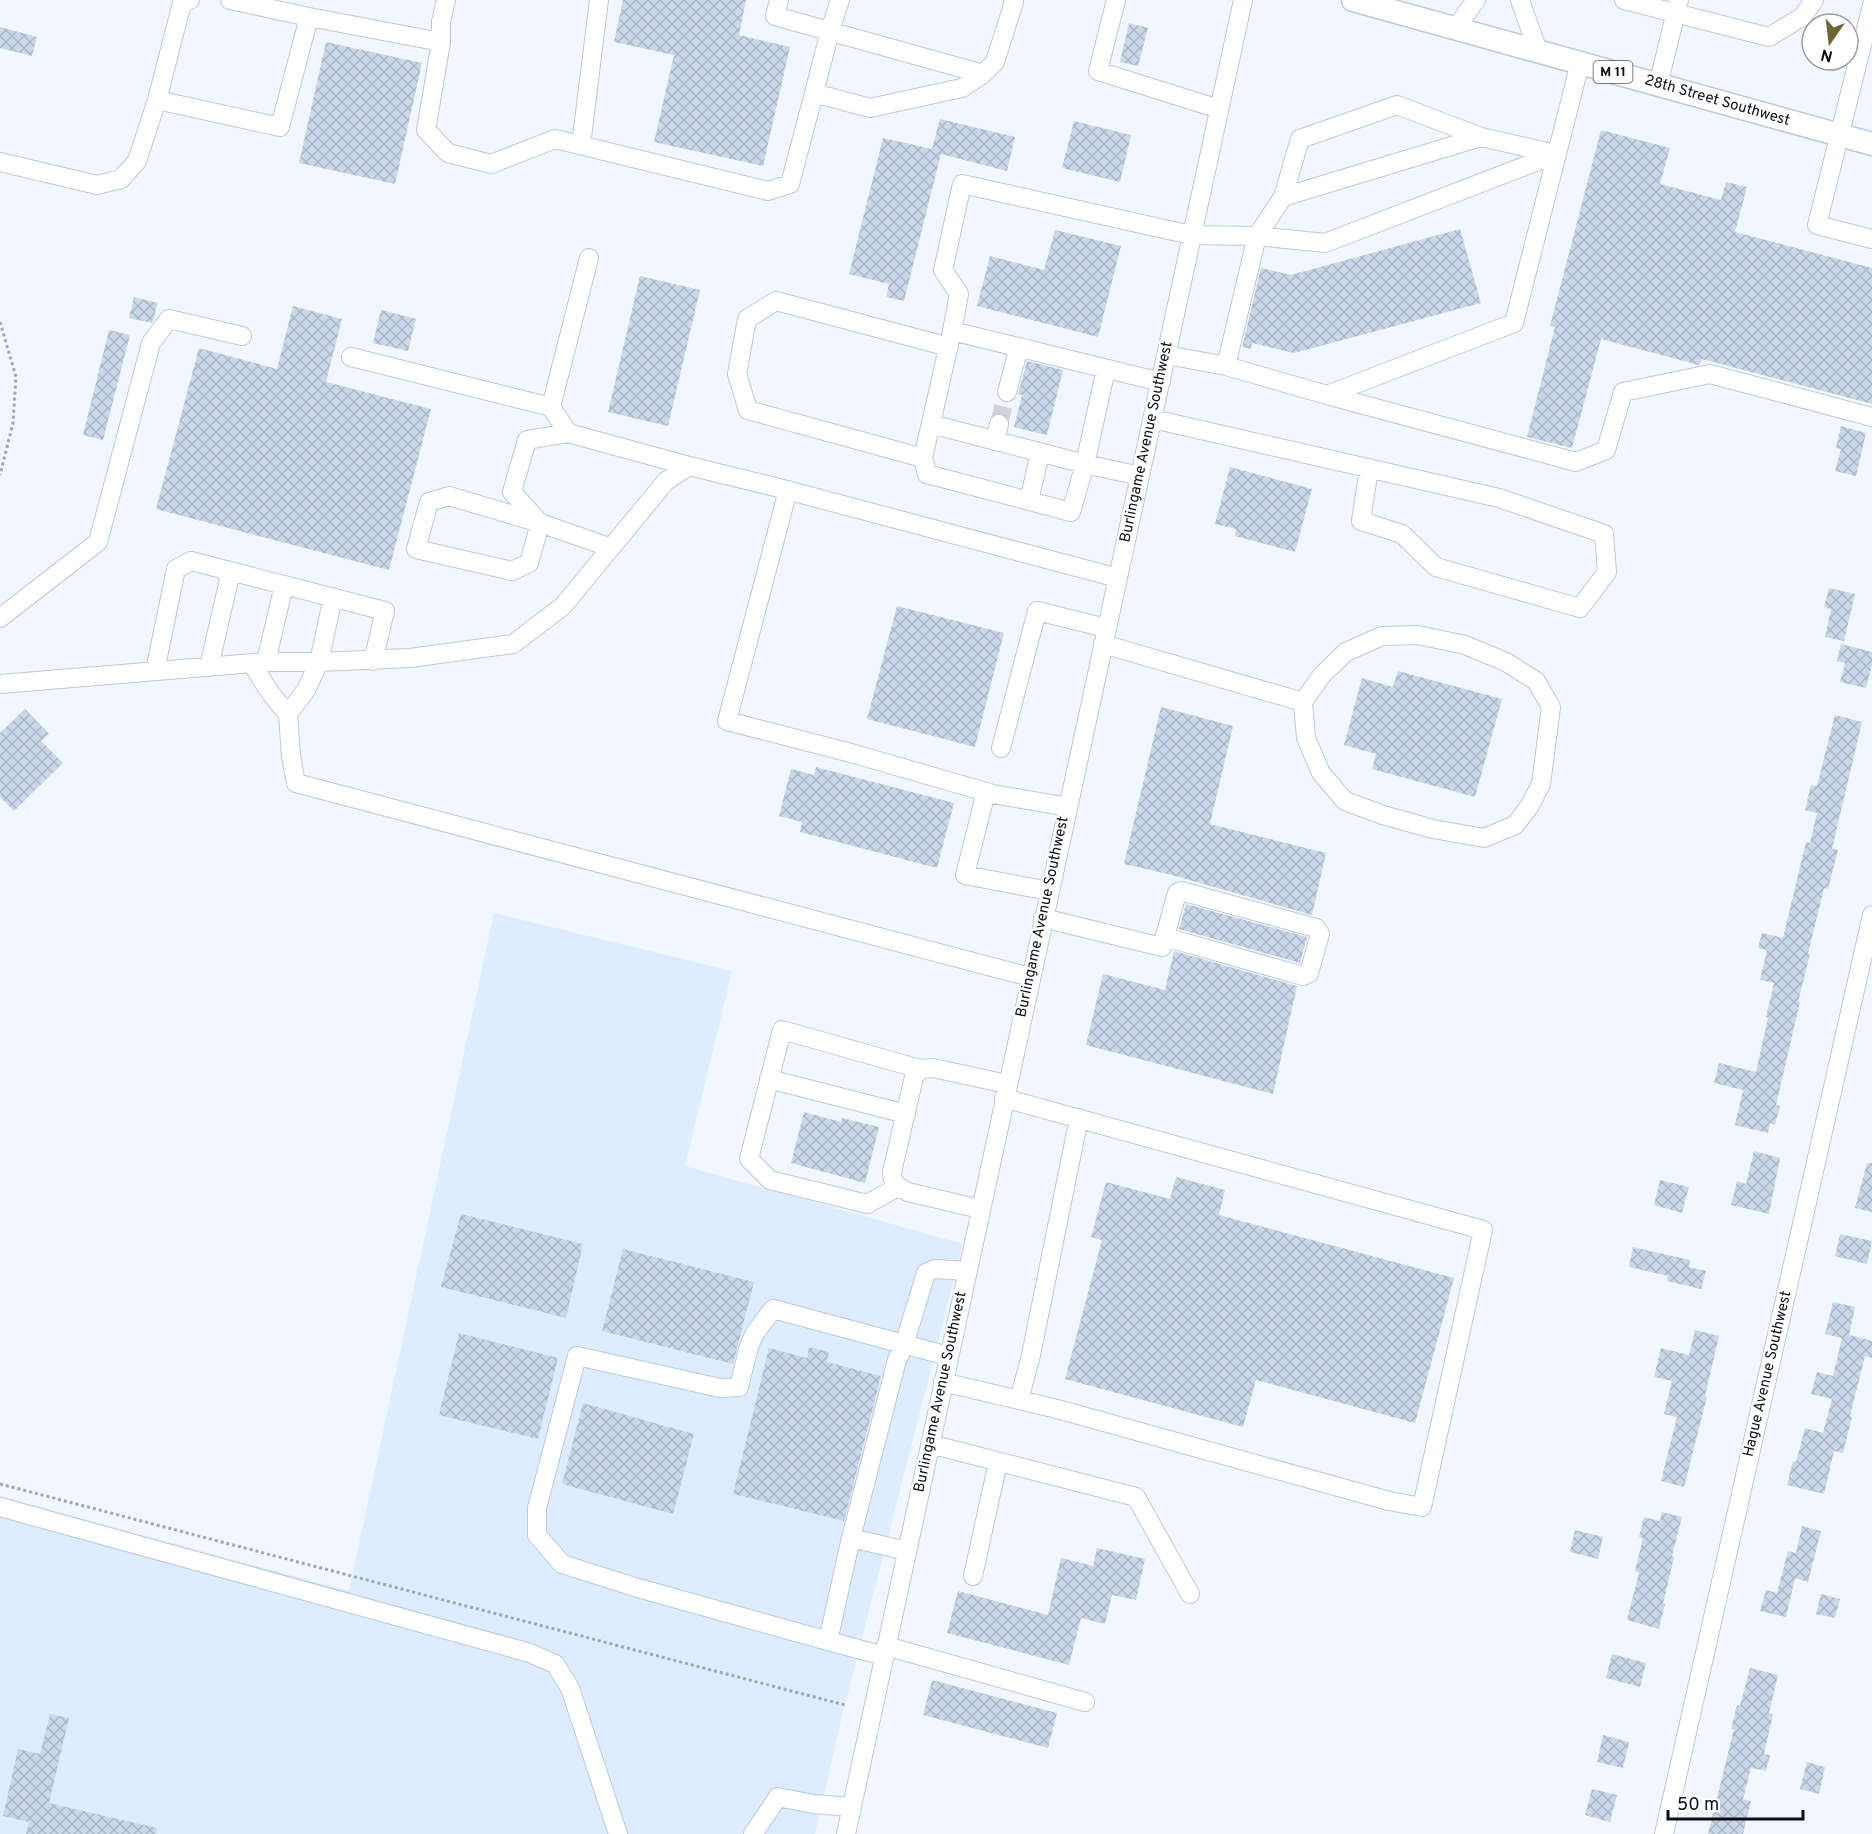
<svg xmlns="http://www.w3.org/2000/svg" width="1872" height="1834" font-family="Overpass,sans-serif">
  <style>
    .built { fill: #ddecff }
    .building { fill: url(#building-cross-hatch) }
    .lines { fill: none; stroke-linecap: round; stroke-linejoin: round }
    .minor-tunnel { stroke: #ced4db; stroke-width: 18; stroke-dasharray: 18 9; stroke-linecap: butt }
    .minor-casing { stroke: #bbc9da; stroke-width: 20 }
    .major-casing { stroke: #bbc9da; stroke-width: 25 }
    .path { stroke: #a2a7ae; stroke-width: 3; stroke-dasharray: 3 3; stroke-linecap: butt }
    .minor { stroke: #fff; stroke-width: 18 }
    .major { stroke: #fff; stroke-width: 22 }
    .labels { text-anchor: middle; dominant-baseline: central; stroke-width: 4.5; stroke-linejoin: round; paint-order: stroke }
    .shield { fill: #fff; stroke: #54575a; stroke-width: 1.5 }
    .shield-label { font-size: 14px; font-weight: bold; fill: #0a0f14 }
    .street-label { font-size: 15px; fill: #0a0f14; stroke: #fff }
  </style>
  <defs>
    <pattern id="building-cross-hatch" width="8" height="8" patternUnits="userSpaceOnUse" patternTransform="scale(1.5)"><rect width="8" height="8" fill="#c9d7e8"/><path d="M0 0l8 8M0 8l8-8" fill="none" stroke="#abb7c6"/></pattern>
  </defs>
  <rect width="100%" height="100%" fill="#f1f7fe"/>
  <path class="built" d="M494 913 732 971 685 1166 963 1244 840 1724 815 1834H0V1496L349 1591Z"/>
  <path class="building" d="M623 0H746L739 35 790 47 763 166 654 142 674 55 614 42Z
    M1129 23 1148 28 1138 66 1120 62Z
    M0 27 37 37 32 56 0 48Z
    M326 42 422 63 395 184 299 163Z
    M940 119 1015 137 1007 171 941 154 904 301 886 297 889 284 849 274 883 138 932 149Z
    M1074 121 1131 135 1120 182 1062 168Z
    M1601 130 1670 148 1660 184 1721 200 1726 182 1747 187 1735 232 1872 268V404L1702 359 1699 365 1601 339 1572 448 1527 437 1555 327 1550 326Z
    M1460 229 1481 303 1294 353 1252 343 1251 349 1242 347 1261 268 1291 275Z
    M1055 230 1121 246 1098 337 977 306 990 256 1044 270Z
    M640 276 700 290 668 426 608 412Z
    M134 297 158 303 152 323 129 318Z
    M293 306 342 319 326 382 431 409 389 570 156 509 199 348 277 369Z
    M381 310 416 319 408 351 373 343Z
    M109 330 130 335 103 440 83 435Z
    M1027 361 1063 370 1047 435 1014 427 1022 395 1018 394Z
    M1841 426 1866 433 1856 476 1835 471 1841 449 1836 448Z
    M1230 467 1312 489 1295 552 1235 536 1236 529 1215 524Z
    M1829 588 1855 594 1844 641 1825 637 1831 609 1824 607Z
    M897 606 1004 633 975 747 867 719Z
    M1841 644 1872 652V665L1866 688 1840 682 1845 663 1837 661Z
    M1398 671 1502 699 1475 797 1372 769 1376 754 1344 745 1362 678 1393 687Z
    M1161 707 1233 726 1210 824 1326 853 1312 915 1172 875 1124 864Z
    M25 709 49 734 41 741 63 763 14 811 0 797V733Z
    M1835 715 1862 722 1832 849 1838 850 1828 889 1824 888 1808 954H1810L1798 1002H1800L1776 1105 1780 1106 1775 1125 1770 1123 1768 1133 1735 1125 1743 1090 1714 1083 1719 1063 1756 1072 1768 1018 1766 1017 1774 983 1760 980 1767 950 1758 948 1762 933 1783 938 1806 842 1810 843 1817 813 1805 810 1811 785 1817 786Z
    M816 767 954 803 937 868 800 832 802 822 779 816 791 769 814 775Z
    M1186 904 1307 937 1300 963 1179 929Z
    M1174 951 1297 986 1273 1094 1086 1045 1103 974 1165 990Z
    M804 1112 841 1122 842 1118 879 1127 865 1183 791 1163Z
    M1754 1151 1780 1158 1769 1214 1731 1205 1737 1181 1746 1184Z
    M1867 1163H1872V1212L1855 1208Z
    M1176 1177 1225 1190 1219 1215 1454 1278 1415 1423 1256 1380 1243 1427 1065 1379 1102 1240 1091 1237 1106 1182 1170 1199Z
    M1660 1180 1689 1187 1682 1213 1654 1205Z
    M461 1214 583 1244 566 1318 441 1287Z
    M1840 1234 1872 1241 1867 1264 1835 1256Z
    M1633 1247 1690 1260 1689 1267 1706 1271 1701 1289 1667 1281 1668 1276 1629 1267Z
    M623 1249 754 1282 733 1364 602 1331Z
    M1833 1302 1855 1307 1849 1335 1872 1341V1358L1865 1356 1850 1416 1852 1417 1843 1453 1834 1451 1824 1494 1787 1485 1793 1461 1796 1462 1805 1428 1823 1433 1832 1399 1811 1394 1817 1372 1833 1376 1842 1338 1825 1334Z
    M1695 1330 1719 1336 1705 1396 1707 1397 1684 1487 1661 1481 1677 1417 1664 1414 1672 1381 1654 1377 1661 1348 1689 1355Z
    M459 1333 558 1358 538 1439 439 1415Z
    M809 1347 829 1352 827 1362 881 1376 844 1521 733 1494 769 1348 807 1358Z
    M583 1403 694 1434 673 1514 562 1484Z
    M1662 1512 1682 1517 1672 1556 1674 1557 1663 1604H1665L1659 1629 1627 1620 1639 1573 1635 1571 1643 1538 1639 1537 1644 1517 1660 1521Z
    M1802 1526 1821 1531 1808 1582 1795 1578 1786 1617 1760 1611 1766 1590 1777 1593 1788 1551 1796 1553Z
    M1575 1530 1603 1537 1598 1559 1570 1552Z
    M1097 1548 1145 1559 1136 1600 1112 1595 1105 1624 1081 1618 1069 1665 947 1633 958 1591 1048 1615 1061 1558 1093 1566Z
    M1821 1594 1840 1599 1835 1618 1816 1614Z
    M1612 1654 1646 1663 1640 1687 1606 1678Z
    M1750 1668 1778 1675 1769 1713 1773 1714 1764 1754 1770 1755 1766 1771 1751 1768 1743 1799 1751 1801 1743 1834H1708L1734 1729H1731L1737 1705 1740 1706Z
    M932 1680 1057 1713 1048 1748 923 1715Z
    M50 1714 69 1718 49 1803 157 1828 156 1834H26L29 1822 3 1816 18 1749 40 1754Z
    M1603 1735 1629 1742 1623 1768 1597 1762Z
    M1807 1762 1825 1767 1819 1794 1800 1789Z
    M1592 1789 1617 1795 1610 1822 1585 1815Z"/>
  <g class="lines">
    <path class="minor-tunnel" d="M999 424 1007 392"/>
    <defs>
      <path id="minor" d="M190 0 182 3 157 100 280 127 309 17
        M230 0 309 17 441 42V22L446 0
        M779 0 775 16 983 74 995 62 1014 2 1013 0
        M1116 0 1098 71 1219 109
        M1520 0 1538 51
        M1624 0 1769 37 1802 17 1814 0
        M1872 5 1817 225 1872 239
        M1455 29 1476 0
        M441 42 426 130 448 153 491 164 555 139 768 191 790 184 814 93 870 108 962 88 983 74
        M1658 85 1679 0
        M814 93 830 31 840 0
        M1481 137 1556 154
        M581 145 599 0
        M0 162 97 185 121 179 137 161 157 100
        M952 331 959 294 943 270 962 184 1191 235 1257 236 1325 243 1556 154
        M1167 355 1226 366 1327 395 1514 323 1580 63
        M351 357 551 407 589 258
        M1226 366 1257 236 1283 197 1481 137 1397 105 1300 139 1283 197
        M1007 392 1019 347
        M1327 395 1576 462 1606 450 1623 392 1710 374 1872 417
        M551 407 568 433 689 466
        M1153 419 1499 498 1604 534 1607 572 1580 608 1436 567 1402 534 1361 521 1369 468
        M931 424 1085 464 1106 369
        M568 433 527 440 512 492 540 523 609 547
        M995 441 999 424
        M923 458 748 410 737 374 747 319 776 301 949 347
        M1140 476 1085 464 1071 512 927 474 923 458 952 331 1161 382
        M788 490 727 721 851 753 993 794 1068 807
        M449 496 540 523 529 563 512 571 416 549 429 502Z
        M1029 501 1040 453
        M333 597 319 662 306 690 288 714 291 756 296 783 1030 977
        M0 618 98 542 151 343 169 319 242 336
        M1103 644 1303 702 1306 738 1321 773 1345 801 1383 815 1433 829 1484 838 1515 825 1529 807 1541 784 1551 707 1536 681 1506 662 1465 645 1418 635 1382 636 1346 652 1322 675 1303 702
        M266 662 284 585
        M252 664 271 694 288 714
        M209 667 231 571
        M155 671 176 569 191 561 385 611 373 661
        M0 684 266 662H319L410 658 513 644 563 606 666 481 689 466 779 488 1118 578
        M1001 748 1037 611 1106 628
        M986 792 965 875 1049 891
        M1043 918 1162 947 1177 893 1181 891 1316 928 1320 934 1309 973 1303 976 1165 937
        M769 1079 906 1114
        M898 1187 867 1204 770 1180 749 1159 782 1030 920 1069
        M980 1209 908 1192C898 1187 892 1184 892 1172L914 1077 920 1069 933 1068 1007 1084
        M943 1382 1061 1410 1389 1501 1422 1507 1483 1230 1004 1098
        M1019 1400 1031 1355 1079 1118
        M930 1444 1136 1497 1190 1594
        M0 1507 530 1653 555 1664 570 1688 618 1834
        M851 1538 897 1360 904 1345 926 1273 935 1269 967 1271
        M973 1576 998 1462
        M828 1641 638 1588 562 1564 537 1535V1508L577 1356 720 1388 739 1387 749 1346 755 1333 773 1309 948 1356
        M886 1646 1085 1702
        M884 1656 828 1641 851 1538 907 1551
        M753 1834 778 1797 813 1804 852 1807
        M846 1834 1243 0
        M1664 1834 1872 915"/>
      <path id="major" d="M1353 0 1872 144"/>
    </defs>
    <use href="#minor" class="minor-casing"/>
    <use href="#major" class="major-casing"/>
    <path class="path" d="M0 322 16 377 13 423 0 475
      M0 1484 845 1705"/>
    <use href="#minor" class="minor"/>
    <use href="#major" class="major"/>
  </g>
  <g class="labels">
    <rect class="shield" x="1593.5" y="61" width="39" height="22" rx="4.5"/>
    <g class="shield-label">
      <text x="1613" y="72">M 11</text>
    </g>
    <g class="street-label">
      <text transform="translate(1717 101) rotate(16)">28th Street Southwest</text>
      <text transform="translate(1147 442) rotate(-78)">Burlingame Avenue Southwest</text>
      <text transform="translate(1043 917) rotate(-78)">Burlingame Avenue Southwest</text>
      <text transform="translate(1768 1374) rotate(-77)">Hague Avenue Southwest</text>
      <text transform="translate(941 1392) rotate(-78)">Burlingame Avenue Southwest</text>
    </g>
  </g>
  <g transform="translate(1830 42) rotate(194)"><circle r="28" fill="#ffffff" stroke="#9d9fa1" stroke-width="1.5"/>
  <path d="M0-4.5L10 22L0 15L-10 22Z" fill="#6d6633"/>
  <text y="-9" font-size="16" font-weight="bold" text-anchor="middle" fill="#0a0f14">N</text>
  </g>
  <path d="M1668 1810v9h135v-9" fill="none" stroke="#0a0f14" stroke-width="3"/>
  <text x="1677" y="1810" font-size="18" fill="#0a0f14" stroke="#ffffff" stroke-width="4.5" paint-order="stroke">50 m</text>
</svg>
